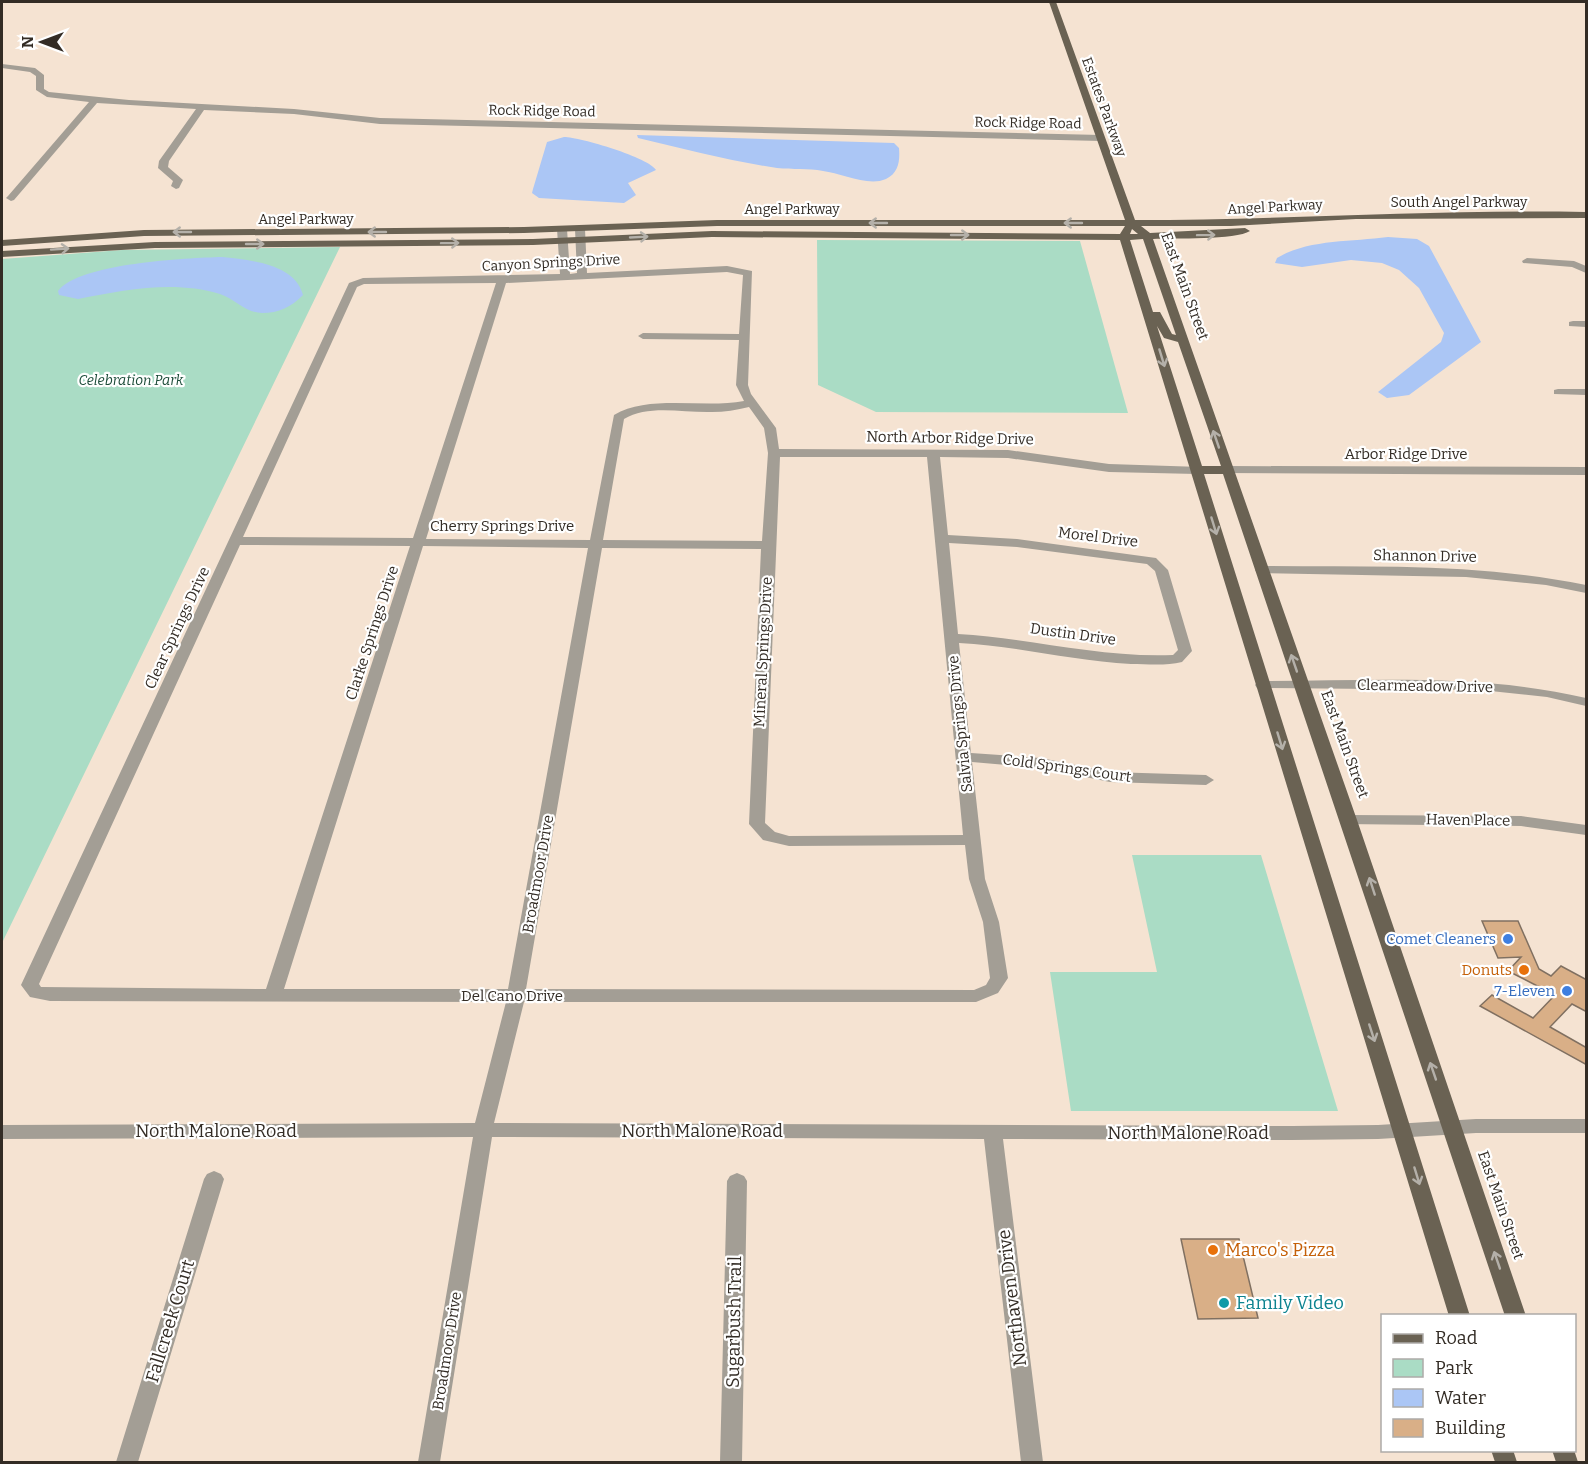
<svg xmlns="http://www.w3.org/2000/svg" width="1588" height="1464" font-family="Bitter,serif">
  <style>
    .green { fill: #aadcc5 }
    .water { fill: #abc6f5 }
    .building { fill: #d9af87; stroke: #807061; stroke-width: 1.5 }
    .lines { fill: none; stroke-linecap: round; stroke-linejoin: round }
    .minor { fill: #a39e95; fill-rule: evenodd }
    .major { fill: #6a6253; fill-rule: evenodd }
    .oneway { stroke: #b4b0a9 }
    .shop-dot { fill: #3f7fe0; stroke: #fff; stroke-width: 2 }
    .food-dot { fill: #e8710a; stroke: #fff; stroke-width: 2 }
    .culture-dot { fill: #0f9aa8; stroke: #fff; stroke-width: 2 }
    .labels { text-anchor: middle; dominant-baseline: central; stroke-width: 4.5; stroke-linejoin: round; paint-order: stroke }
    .far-street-label { font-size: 14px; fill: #332c25; stroke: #fff }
    .far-park-label { font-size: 14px; font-style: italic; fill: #1c4c39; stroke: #fff }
    .street-label { font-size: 15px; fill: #332c25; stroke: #fff }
    .shop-label { font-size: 15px; fill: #366cbe; stroke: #fff; text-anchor: end }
    .food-label { font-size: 15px; fill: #c56008; stroke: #fff; text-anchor: end }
    .near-street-label { font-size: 18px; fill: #332c25; stroke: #fff }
    .near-food-label { font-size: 18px; fill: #c56008; stroke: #fff; text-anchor: start }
    .near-culture-label { font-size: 18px; fill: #0d838f; stroke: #fff; text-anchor: start }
  </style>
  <rect width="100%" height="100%" fill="#f5e3d2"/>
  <path class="green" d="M817 240 1080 241 1128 413 876 412 818 385Z
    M340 247 2 943V259L122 250Z
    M1132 855H1261L1338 1111H1071L1050 972H1157Z"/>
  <path class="water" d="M637 135 894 143 899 148C900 160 899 173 886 179 868 187 841 173 823 171 808 168 793 170 777 168 730 161 684 149 638 138Z
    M564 137C580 137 650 158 656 170L628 183 636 195 624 203 539 198 532 193 533 189 547 142Z
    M1388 237 1417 239 1429 246 1481 342 1409 395 1387 398 1378 392 1441 342 1444 333 1419 288 1399 270 1382 263 1351 260 1302 267 1275 263 1277 258C1309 239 1351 242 1388 237Z
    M222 257C250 260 295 264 303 295 291 307 279 313 262 313 246 313 235 299 220 294 174 280 124 290 78 299L59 295 58 291C79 263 187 258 222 257Z"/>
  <path class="building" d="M1482 921H1518L1539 969 1551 976 1561 966 1587 980V1012L1572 1004 1550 1027 1587 1048V1065L1480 1006 1492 995 1533 1018 1555 995 1508 971 1521 957 1498 958Z
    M1181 1239H1239L1258 1318 1198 1319Z"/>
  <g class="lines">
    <path class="minor" d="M2 64 35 68 44 75V89L49 92 129 100 294 109 380 118 1101 135 1105 138 1101 141 380 124 294 114 204 110 169 161 168 167 183 180 179 188 176 189 171 186 173 181 158 168 159 161 196 109 97 103 14 200 11 201 6 198 8 196 89 102 47 97 36 90V76L30 72 2 68Z
      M562 226 567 229 570 274 577 273 575 229 580 226 585 229 587 273 727 266 752 271 748 385 751 394 776 428 779 449 1008 450 1109 464 1201 467V473L1197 474 1109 472 1008 458 940 457 948 535 1017 539 1156 558 1168 570 1192 651 1182 662C1166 666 1147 664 1131 664 1073 661 1017 646 959 643L971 753 1041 758 1110 772 1206 775 1214 780 1206 785 1110 782 1041 768 972 762 985 879 999 922 1008 978 998 993 976 1002H524L494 1123 1292 1126 1378 1125 1476 1119H1586V1133H1476L1378 1139 1292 1140 1003 1139 1043 1462H1021L984 1139 492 1137 440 1462H418L473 1137 2 1139V1125L475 1123 506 1002 50 1001 30 997 21 985 349 283 363 278 560 274 557 229ZM727 272 743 275 739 334 643 333 638 336 643 339 739 340 736 385 744 401C704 409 649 394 614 415L590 540 426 539 506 283ZM496 283 413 538 243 537 357 287 364 284ZM749 407 764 428 768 453 762 541 603 540 624 419C648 404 684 413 712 412 724 412 737 410 749 407ZM780 457H927L963 835 789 836 775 832 765 823ZM949 543 1017 547 1147 564 1155 571 1178 650 1173 655C1100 658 1030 638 958 634ZM240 545 410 546 266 989 41 987 39 984ZM423 546 588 548 508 989H284ZM602 548 761 549 749 824 763 840 789 846 965 845 969 879 983 922 990 978 986 985 974 990 526 989Z
      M1527 258 1574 261 1586 266V273L1572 267 1523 263 1522 261Z
      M1573 321H1586V327L1569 326V322Z
      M1558 389H1586V395L1554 394V390Z
      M1226 466 1586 467V475L1222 473V467Z
      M1262 566C1371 567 1479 563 1586 585V593L1546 585 1466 577 1257 573 1255 570Z
      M1262 681C1370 681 1480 673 1586 698V706L1547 697 1481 690 1257 688 1255 685 1257 682Z
      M1349 815 1521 816 1586 825V835L1521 826 1343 824 1341 820 1343 816Z
      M214 1171 221 1174 224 1179 138 1462H116L204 1179 207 1174Z
      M737 1173 744 1176 747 1181 742 1462H720L727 1181 730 1176Z"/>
    <path class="major" d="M1049 2H1056L1135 220C1285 220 1436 209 1586 212V218L1356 219 1231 226H1141L1150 233 1245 228 1250 231C1236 240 1173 238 1153 239L1357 820 1526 1316H1505L1223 474H1204L1470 1316H1449L1120 240 712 237 533 245 155 248 2 257V251L155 242 533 239 712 231 1120 234 1125 226H717L524 233 144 236 2 246V240L144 230 524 227 717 220H1125ZM1132 229 1138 234H1130ZM1143 239 1176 335 1172 334 1160 312H1153L1130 240ZM1157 326 1164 338 1178 342 1221 466H1202Z
      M1491 1450H1513L1517 1462H1495Z
      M1552 1450H1574L1578 1462H1556Z"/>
  </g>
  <defs><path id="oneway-shaft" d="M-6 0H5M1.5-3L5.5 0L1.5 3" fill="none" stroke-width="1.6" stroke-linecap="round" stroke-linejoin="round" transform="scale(1.5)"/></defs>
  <g class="oneway">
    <use href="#oneway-shaft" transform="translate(878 223) rotate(180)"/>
    <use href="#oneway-shaft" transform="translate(1073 223) rotate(180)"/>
    <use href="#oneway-shaft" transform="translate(182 232) rotate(180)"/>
    <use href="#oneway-shaft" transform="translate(377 232) rotate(180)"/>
    <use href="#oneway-shaft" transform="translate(960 235)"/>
    <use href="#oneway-shaft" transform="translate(1206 235) rotate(-1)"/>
    <use href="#oneway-shaft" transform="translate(639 237) rotate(-3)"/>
    <use href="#oneway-shaft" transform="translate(450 243) rotate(-1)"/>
    <use href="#oneway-shaft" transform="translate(255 244)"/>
    <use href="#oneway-shaft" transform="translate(60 249) rotate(-4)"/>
    <use href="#oneway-shaft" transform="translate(1162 358) rotate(73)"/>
    <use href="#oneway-shaft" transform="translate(1216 439) rotate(-109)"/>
    <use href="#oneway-shaft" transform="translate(1214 526) rotate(73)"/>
    <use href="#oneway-shaft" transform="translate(1294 663) rotate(-109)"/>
    <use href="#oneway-shaft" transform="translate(1280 741) rotate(73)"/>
    <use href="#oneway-shaft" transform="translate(1372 886) rotate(-108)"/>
    <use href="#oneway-shaft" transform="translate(1372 1033) rotate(72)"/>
    <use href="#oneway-shaft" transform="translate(1433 1071) rotate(-109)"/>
    <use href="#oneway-shaft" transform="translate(1417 1176) rotate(73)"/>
    <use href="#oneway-shaft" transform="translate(1497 1260) rotate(-109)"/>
  </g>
  <g class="shop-dot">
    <circle cx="1508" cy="939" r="6"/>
    <circle cx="1567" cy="991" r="6"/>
  </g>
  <g class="food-dot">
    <circle cx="1524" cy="970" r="6"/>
    <circle cx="1213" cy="1250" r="6"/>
  </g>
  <circle class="culture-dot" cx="1224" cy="1303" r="6"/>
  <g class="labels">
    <g class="far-street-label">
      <text transform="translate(1104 107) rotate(70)">Estates Parkway</text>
      <text transform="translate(542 111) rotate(1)">Rock Ridge Road</text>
      <text transform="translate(1028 123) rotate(1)">Rock Ridge Road</text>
      <text x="1459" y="202">South Angel Parkway</text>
      <text transform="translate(1275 207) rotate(-3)">Angel Parkway</text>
      <text x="792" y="209">Angel Parkway</text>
      <text x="306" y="219">Angel Parkway</text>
      <text transform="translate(551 263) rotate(-3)">Canyon Springs Drive</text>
    </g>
    <g class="far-park-label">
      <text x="131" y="380">Celebration Park</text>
    </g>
    <g class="street-label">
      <text transform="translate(1185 286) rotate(70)">East Main Street</text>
      <text transform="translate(950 438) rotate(1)">North Arbor Ridge Drive</text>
      <text x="1406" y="454">Arbor Ridge Drive</text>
      <text x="502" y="526">Cherry Springs Drive</text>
      <text transform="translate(1098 537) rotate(7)">Morel Drive</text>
      <text transform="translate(1425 556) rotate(1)">Shannon Drive</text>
      <text transform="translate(177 628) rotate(-65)">Clear Springs Drive</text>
      <text transform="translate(372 633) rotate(-72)">Clarke Springs Drive</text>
      <text transform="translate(1073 634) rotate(8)">Dustin Drive</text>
      <text transform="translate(763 652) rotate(-87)">Mineral Springs Drive</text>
      <text transform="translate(1425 686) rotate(1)">Clearmeadow Drive</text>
      <text transform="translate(960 724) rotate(-96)">Salvia Springs Drive</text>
      <text transform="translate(1345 744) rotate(70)">East Main Street</text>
      <text transform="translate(1067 768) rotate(8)">Cold Springs Court</text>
      <text transform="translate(1468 820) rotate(1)">Haven Place</text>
      <text transform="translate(538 874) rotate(-80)">Broadmoor Drive</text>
      <text x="512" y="996">Del Cano Drive</text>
      <text transform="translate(1501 1205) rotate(71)">East Main Street</text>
      <text transform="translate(447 1351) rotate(-81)">Broadmoor Drive</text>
    </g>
    <g class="shop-label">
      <text x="1496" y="939">Comet Cleaners</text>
      <text x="1555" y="991">7-Eleven</text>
    </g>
    <g class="food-label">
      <text x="1512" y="970">Donuts</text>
    </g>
    <g class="near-street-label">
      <text x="216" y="1131">North Malone Road</text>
      <text x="702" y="1131">North Malone Road</text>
      <text x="1188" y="1133">North Malone Road</text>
      <text transform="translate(1012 1298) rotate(-97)">Northaven Drive</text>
      <text transform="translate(170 1321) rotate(-73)">Fallcreek Court</text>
      <text transform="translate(734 1322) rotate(-89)">Sugarbush Trail</text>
    </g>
    <g class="near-food-label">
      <text x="1225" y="1250">Marco's Pizza</text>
    </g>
    <g class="near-culture-label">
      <text x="1236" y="1303">Family Video</text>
    </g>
  </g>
  <rect width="1588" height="1464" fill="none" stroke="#332c25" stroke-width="6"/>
  <rect x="1381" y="1314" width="195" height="138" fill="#ffffff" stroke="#adaba8" stroke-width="1.5"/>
  <rect x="1393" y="1334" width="30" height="9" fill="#6a6253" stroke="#adaba8" stroke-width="1.5"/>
  <text x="1435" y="1344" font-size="18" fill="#332c25">Road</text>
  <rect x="1393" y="1359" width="30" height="18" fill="#aadcc5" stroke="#adaba8" stroke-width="1.5"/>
  <text x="1435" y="1374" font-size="18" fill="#332c25">Park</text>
  <rect x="1393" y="1389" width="30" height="18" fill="#abc6f5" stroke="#adaba8" stroke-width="1.5"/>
  <text x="1435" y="1404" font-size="18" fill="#332c25">Water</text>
  <rect x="1393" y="1419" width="30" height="18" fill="#d9af87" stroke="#adaba8" stroke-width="1.5"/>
  <text x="1435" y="1434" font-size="18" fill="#332c25">Building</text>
  <g transform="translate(42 42) rotate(270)" stroke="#ffffff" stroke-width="4.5" paint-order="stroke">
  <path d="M0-4.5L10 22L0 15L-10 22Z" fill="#332c25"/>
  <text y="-9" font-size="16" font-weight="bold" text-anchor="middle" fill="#332c25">N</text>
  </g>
</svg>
